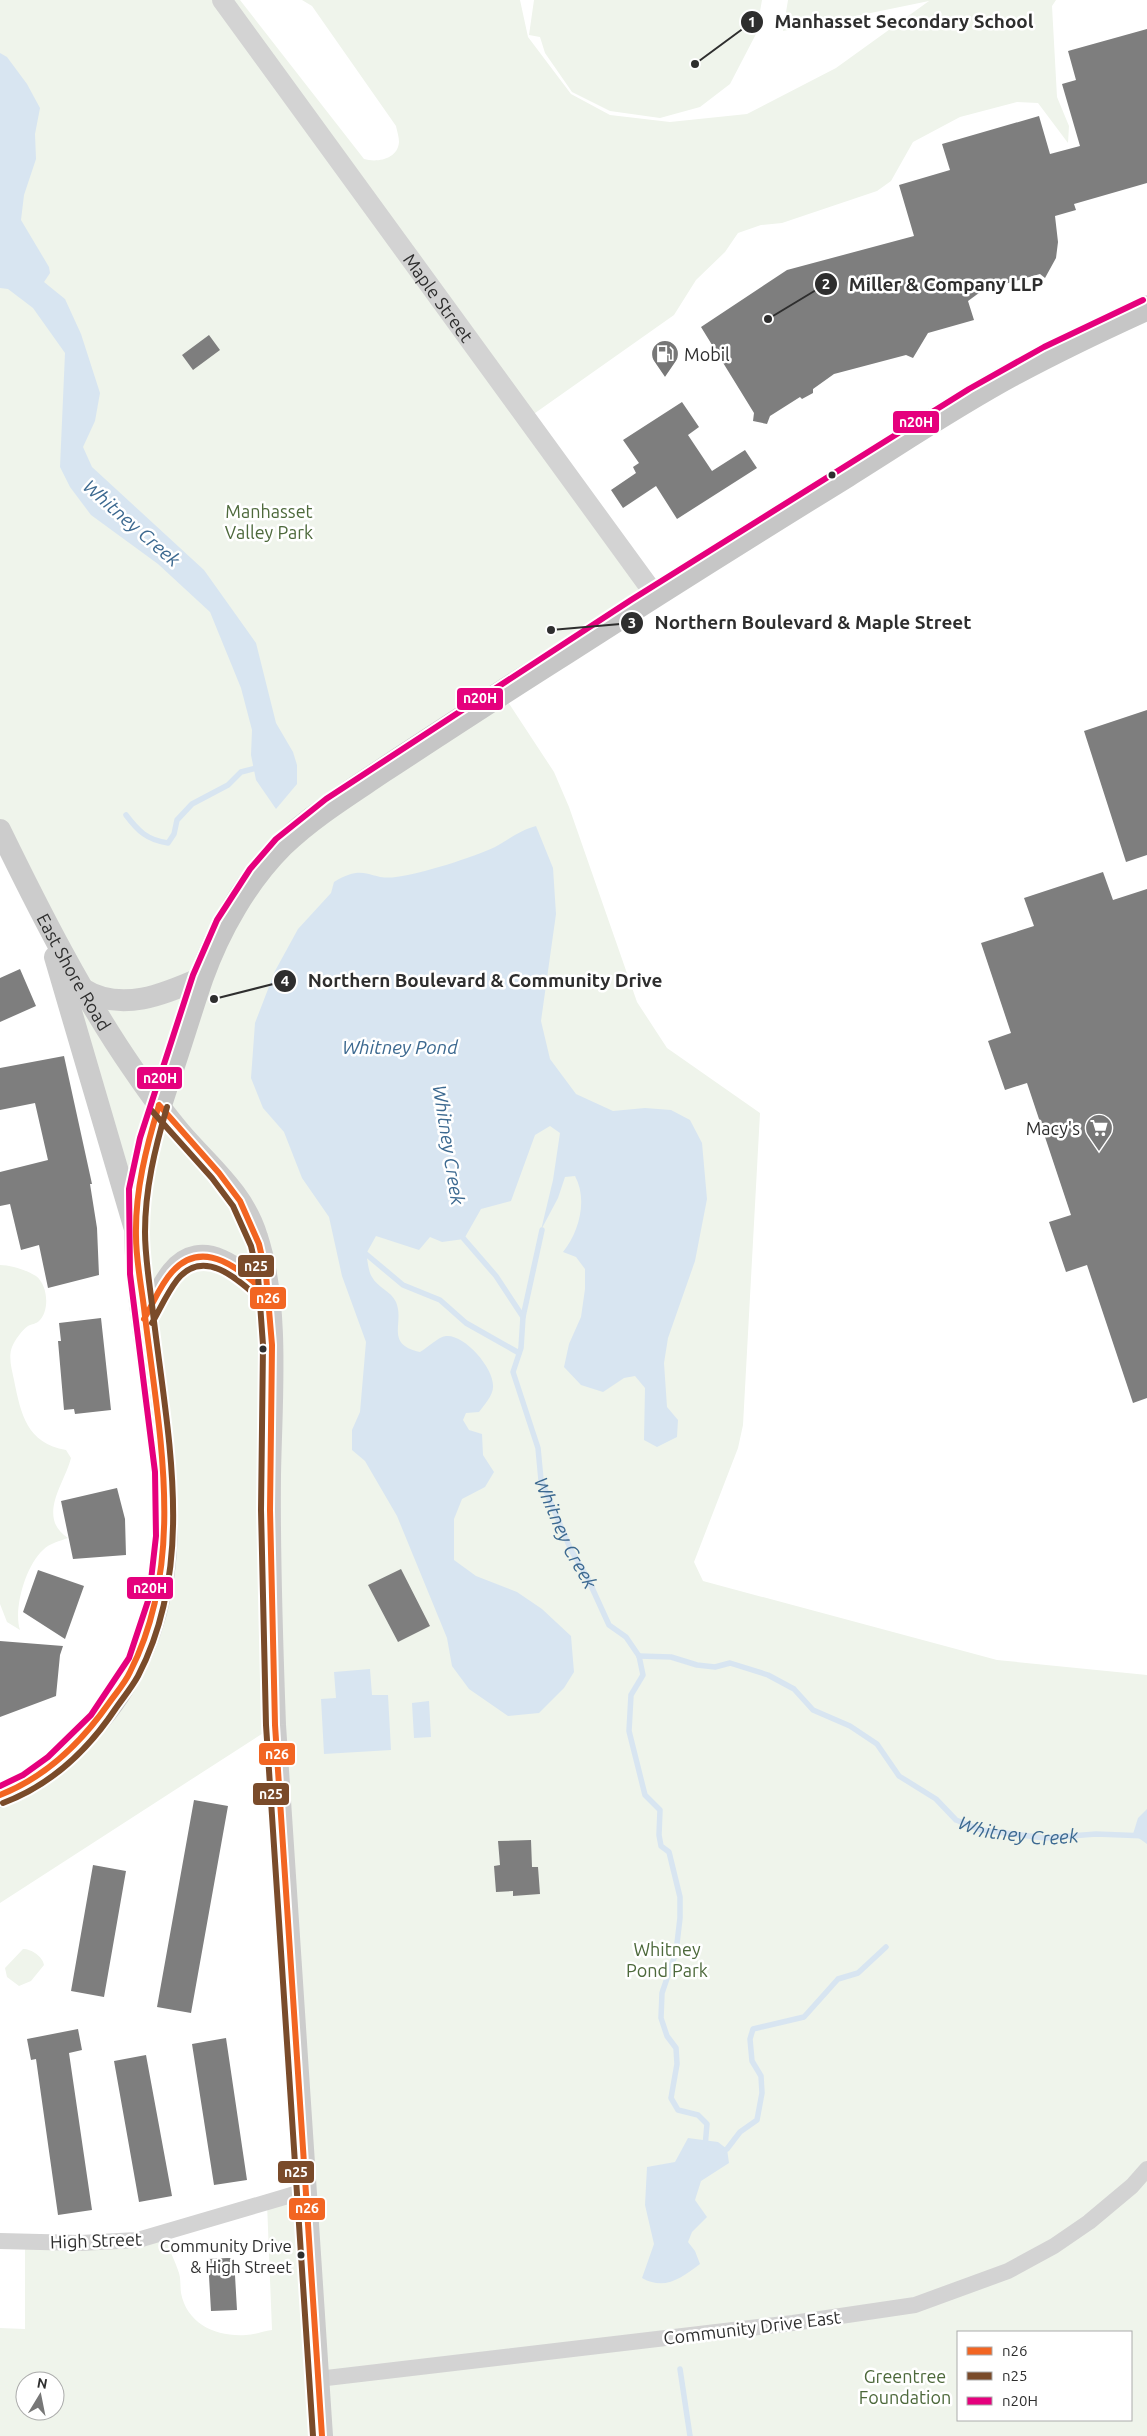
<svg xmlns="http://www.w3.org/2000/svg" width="1147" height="2436" font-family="Ubuntu,sans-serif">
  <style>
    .green { fill: #eff4eb; fill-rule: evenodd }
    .water { fill: #d8e5f1 }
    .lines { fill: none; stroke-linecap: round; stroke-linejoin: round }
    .stream { stroke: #d8e5f1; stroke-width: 5.5 }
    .building { fill: #7e7e7e }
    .minor { stroke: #d3d3d3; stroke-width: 16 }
    .tertiary { stroke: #d3d3d3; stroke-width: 20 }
    .secondary { stroke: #ccc; stroke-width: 22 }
    .primary { stroke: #c6c6c6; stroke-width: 25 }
    .bus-1-casing { stroke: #fff; stroke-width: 10 }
    .bus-2-casing { stroke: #fff; stroke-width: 10 }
    .bus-3-casing { stroke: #fff; stroke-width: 10 }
    .bus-1 { stroke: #f26522; stroke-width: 6 }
    .bus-2 { stroke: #7a4b2a; stroke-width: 6 }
    .bus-3 { stroke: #e5007d; stroke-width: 6 }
    .bus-dot { fill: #2e2e2e; stroke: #fff; stroke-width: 2 }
    .labels { text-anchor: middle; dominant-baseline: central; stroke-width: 5; stroke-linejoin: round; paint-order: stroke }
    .bus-label { font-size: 17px; fill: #2e2e2e; stroke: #fff; text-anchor: end }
    .street-label { font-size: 18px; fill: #2e2e2e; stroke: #fff }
    .poi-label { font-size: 18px; fill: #2e2e2e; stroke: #fff; text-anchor: start }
    .park-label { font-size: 18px; fill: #4d693b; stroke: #fff }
    .water-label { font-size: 19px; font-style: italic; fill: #3c6990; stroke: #fff }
    .leader { fill: none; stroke: #2e2e2e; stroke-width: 2 }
    .callout-dot { fill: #2e2e2e; stroke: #fff; stroke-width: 2 }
    .mark-label { font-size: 15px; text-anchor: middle; font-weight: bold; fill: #fff }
    .callout-label { font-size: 19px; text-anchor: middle; font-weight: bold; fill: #2e2e2e; stroke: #fff; stroke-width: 5; stroke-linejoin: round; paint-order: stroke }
    .line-badge { stroke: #fff; stroke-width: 2 }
    .badge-label { font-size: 14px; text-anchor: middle; font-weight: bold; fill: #fff }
  </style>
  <rect width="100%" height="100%" fill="#fff"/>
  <path class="green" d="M0 0H240L364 159C377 163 398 159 399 142 399 137 397 131 396 126L312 6 302 0H520L528 37 571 94 610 115 670 122 747 114 836 68 929 1 783 31 788 0H1056L1052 6 1057 97 1069 126 1068 143 1038 103 1017 102 960 117 913 142 891 181 877 191 782 223 761 225 738 233 725 252 696 280 674 315 528 418 655 595 502 693 554 772 569 807 637 1002 667 1048 760 1113 743 1425 738 1448 694 1562 703 1581 997 1660 1147 1675V2436H0V2328L25 2329V2241L164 2234C168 2248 175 2260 179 2273 181 2280 180 2286 181 2293 187 2324 216 2337 246 2335 254 2335 263 2331 272 2330L267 2203 305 2191 274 1726 0 1903V1795L107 1710 164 1564 136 1234 41 908 0 830ZM958 2332H1131V2420H958ZM25 2381H55V2411H25Z
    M534 0H762L756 34 730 84 700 107 660 118 610 111 572 92 545 53 540 37 529 35Z
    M0 1265C11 1265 26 1270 36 1276 48 1285 50 1311 39 1321 36 1324 32 1324 28 1326 22 1330 15 1340 12 1347 8 1357 12 1370 14 1380 21 1415 27 1443 66 1450L71 1458C65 1483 36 1517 68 1538 60 1541 50 1543 43 1550 26 1565 13 1609 20 1630L7 1622 0 1604Z
    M23 1949C32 1949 43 1957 44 1965L31 1981 19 1986 7 1977 5 1968Z"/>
  <path class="water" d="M0 53 7 57 27 84 40 108 35 134 36 159 24 195 21 220 49 267 50 273 44 282 65 299 81 334 100 393 95 421 83 447 92 467 204 570 256 643 276 723 293 752 297 765V784L276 809 256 780 251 755 252 730 241 688 210 612 158 564 91 515 70 487 60 467 65 353 33 308 8 289 0 288Z
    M536 826 553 868 556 914 541 1021 550 1059 576 1094 613 1111 645 1108 671 1110 690 1120 702 1143 707 1199 695 1261 668 1338 664 1363 667 1407 678 1420 677 1437 657 1447 644 1440 645 1388 635 1376 624 1378 603 1392 581 1385 564 1367 569 1344 581 1317 585 1289V1269L576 1257 563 1252C579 1232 588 1200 575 1176L565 1177 558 1198 541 1230 553 1180 560 1133 550 1126 535 1135 511 1201 481 1209 464 1239 442 1242 430 1237 419 1250 376 1236 366 1254C368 1261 368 1271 372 1277 377 1287 391 1291 396 1302 405 1323 384 1344 420 1352 427 1348 438 1337 446 1336 464 1334 493 1367 493 1385 494 1395 484 1405 479 1412L466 1413 463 1420 469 1430 482 1434 483 1455 494 1472 485 1487 462 1499 454 1519V1560L476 1576 517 1592 542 1609 571 1636 574 1672 564 1688 539 1713 508 1716 469 1689 452 1666 447 1638 397 1516 365 1461 352 1450V1430L360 1412 366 1342 342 1276 329 1217 302 1178 284 1132 263 1108 251 1078 255 1023 275 971 298 929 331 893 334 882C366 862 369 881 396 877 421 874 474 857 495 847 510 839 520 830 536 826Z
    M370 1669 372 1695H388L391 1750 324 1754 321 1699 336 1698 334 1672Z
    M429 1701 431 1737 414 1738 412 1703Z
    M1147 1809V1844L1133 1834 1138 1818Z
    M688 2138 718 2142 727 2149 729 2163 701 2181 695 2200 707 2217 692 2232 688 2242 695 2251 700 2264C681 2278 665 2291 642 2278L654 2244 645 2205 647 2167 675 2162Z"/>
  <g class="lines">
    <g class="stream">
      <path d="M126 815C138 831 147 840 168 843L174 834 177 820 192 804 228 785 241 772 260 767"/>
      <path id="s1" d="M464 1239 496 1276 523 1317 521 1348 513 1372 538 1448 541 1480 571 1550 588 1579 609 1625 626 1637 639 1656 643 1675 631 1695 629 1731 645 1795 660 1810 659 1835 661 1846 669 1852 680 1897V1918L676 1952 662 1993 661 2018 667 2036 676 2048 677 2064 671 2098 678 2110 698 2115 707 2124 705 2147"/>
      <path d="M366 1254 403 1285 440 1300 466 1323 519 1353"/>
      <path d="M523 1317 542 1230"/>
      <path id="s2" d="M639 1656 671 1657 697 1665 715 1667 730 1663 768 1675 794 1689 813 1710 850 1726 877 1744 899 1776 936 1799 956 1820 981 1830 1045 1838 1096 1834 1147 1836"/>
      <path d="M722 2152 727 2149 740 2132 757 2120 762 2093 761 2076 752 2061 750 2039 753 2029 804 2017 838 1979 858 1973 886 1947"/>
      <path d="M680 2369 690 2436"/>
    </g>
  </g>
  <path class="building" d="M1147 29V183L1074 204 1076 210 1055 216 1058 242 1056 258 1045 278 1040 274 983 290 968 301 974 320 928 333 913 358 906 355 834 374 813 389V393L802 399 800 397 770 416 767 424 753 421 754 413 701 327 787 270 914 236 899 185 950 170 942 144 1039 116 1050 154 1080 146 1062 84 1076 80 1068 51Z
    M209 335 220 350 193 370 182 355Z
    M682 402 699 427 688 435 712 471 745 450 757 468 677 519 656 486 623 508 611 490 636 473 633 467 639 463 623 440Z
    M1147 710V855L1126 862 1084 731Z
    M1103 872 1113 900 1147 889V1398L1133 1403 1087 1265 1066 1272 1049 1222 1071 1215 1027 1083 1005 1090 988 1041 1011 1033 981 943 1034 926 1024 898Z
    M20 969 36 1006 0 1022V978Z
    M64 1056 92 1184H90L97 1228 99 1275 48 1288 39 1245 21 1250 10 1204 0 1206V1172L48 1160 35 1103 0 1110V1068Z
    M101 1318 111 1410 75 1414 74 1409 64 1410 58 1341H61L59 1323Z
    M117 1488 125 1519 126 1555 73 1559 61 1501Z
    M401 1569 430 1626 398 1642 368 1585Z
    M38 1570 84 1586 65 1639 23 1612Z
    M0 1641 63 1646 60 1655 56 1696 0 1717Z
    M194 1800 228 1806 191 2013 157 2007Z
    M531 1840 532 1867H538L540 1894 513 1896V1891L496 1892 494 1866 500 1865 498 1841Z
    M93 1865 126 1871 104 1997 71 1991Z
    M78 2029 82 2050 69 2053 92 2210 58 2215 36 2059 31 2060 27 2039Z
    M226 2038 247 2180 214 2185 192 2044Z
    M146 2055 172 2196 139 2202 114 2061Z
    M227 2258H234L237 2310 211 2311 208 2259Z"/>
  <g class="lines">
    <path class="minor" d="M0 2241 80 2243 138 2240 305 2191
      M318 2379 793 2323 915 2305 1008 2271 1054 2246 1089 2222 1132 2186 1147 2169"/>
    <path class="tertiary" id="s3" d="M222 0 655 595"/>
    <g class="secondary">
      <path id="s4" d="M0 830C39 910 83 997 133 1069 148 1091 163 1112 180 1132 209 1166 244 1193 257 1237 280 1307 271 1403 270 1476 269 1559 272 1642 275 1725L322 2436"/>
      <path d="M55 957 134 1226"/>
      <path d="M83 989C121 1013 165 994 201 978"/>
      <path d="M144 1319C153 1304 161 1286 172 1272 203 1234 243 1272 268 1295"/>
    </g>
    <path class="primary" d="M0 1795C38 1783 73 1750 98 1720 227 1568 130 1381 137 1207 138 1162 155 1119 169 1076 180 1044 190 1010 201 978 218 930 246 881 282 845 312 816 348 794 382 771 443 731 504 691 566 652 659 592 753 533 847 475 903 440 958 403 1016 372 1059 349 1103 328 1147 308"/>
    <defs>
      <path id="bus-1" d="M159 1105 219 1173 240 1201 259 1244 266 1275 272 1345 270 1510 275 1725 322 2436
        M144 1319C153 1304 160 1285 172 1272 204 1236 242 1271 268 1295
        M0 1795C46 1777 81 1743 109 1703 116 1693 125 1683 130 1672 188 1558 158 1428 144 1308 141 1284 136 1260 136 1236 135 1191 146 1148 159 1105"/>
      <path id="bus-2" d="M152 1111 212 1178 233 1206 251 1246 258 1276 263 1345 261 1510 266 1725 313 2436
        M152 1323C160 1309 167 1293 177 1280 204 1246 240 1281 262 1301
        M3 1803C51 1785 88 1750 116 1708 123 1698 132 1687 138 1676 197 1563 167 1433 153 1313 150 1286 145 1259 145 1232 145 1189 155 1148 167 1107"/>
      <path id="bus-3" d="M0 1786 23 1775 48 1757 91 1715 129 1658 149 1598 156 1536 155 1472 130 1274 129 1189 140 1138 193 975 217 920 250 869 276 839 326 799 631 600 969 389 1044 347 1143 300"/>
    </defs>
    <use href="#bus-1" class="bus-1-casing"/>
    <use href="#bus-2" class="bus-2-casing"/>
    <use href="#bus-3" class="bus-3-casing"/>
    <use href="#bus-1" class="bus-1"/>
    <use href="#bus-2" class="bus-2"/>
    <use href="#bus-3" class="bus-3"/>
  </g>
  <defs>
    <symbol id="fuel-pin" viewBox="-11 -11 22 30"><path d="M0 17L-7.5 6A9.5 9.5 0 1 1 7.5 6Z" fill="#777" stroke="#fff"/><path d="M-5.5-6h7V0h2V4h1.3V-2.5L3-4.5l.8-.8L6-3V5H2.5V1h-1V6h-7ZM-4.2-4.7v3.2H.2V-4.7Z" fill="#fff"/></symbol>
    <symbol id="supermarket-pin" viewBox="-11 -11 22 30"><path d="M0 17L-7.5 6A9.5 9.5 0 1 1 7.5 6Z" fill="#777" stroke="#fff"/><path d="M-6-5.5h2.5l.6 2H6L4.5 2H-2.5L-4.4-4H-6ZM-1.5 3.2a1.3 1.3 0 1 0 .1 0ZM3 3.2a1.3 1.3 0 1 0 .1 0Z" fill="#fff"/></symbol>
  </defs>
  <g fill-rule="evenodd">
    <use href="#fuel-pin" x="649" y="338" width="32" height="43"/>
    <use href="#supermarket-pin" x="1083" y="1112" width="32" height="43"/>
  </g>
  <g class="bus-dot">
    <circle cx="832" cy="475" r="4.5"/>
    <circle cx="263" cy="1349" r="4.5"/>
    <circle cx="301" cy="2255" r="4.5"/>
  </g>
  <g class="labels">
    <g class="bus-label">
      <text x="292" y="2245">Community Drive<tspan x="292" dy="21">&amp; High Street</tspan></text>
    </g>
    <g class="street-label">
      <text stroke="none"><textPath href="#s3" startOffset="368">Maple Street</textPath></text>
      <text stroke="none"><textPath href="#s4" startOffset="160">East Shore Road</textPath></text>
      <text transform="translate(96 2240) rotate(-2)">High Street</text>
      <text transform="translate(752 2327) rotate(-7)">Community Drive East</text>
    </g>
    <g class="poi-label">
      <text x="684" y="354">Mobil</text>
      <text x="1080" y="1128" text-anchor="end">Macy's</text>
    </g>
    <g class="park-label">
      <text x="269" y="511">Manhasset<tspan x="269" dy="21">Valley Park</tspan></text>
      <text x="667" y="1949">Whitney<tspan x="667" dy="21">Pond Park</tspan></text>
      <text x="905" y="2376">Greentree<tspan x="905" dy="21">Foundation</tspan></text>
    </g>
    <g class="water-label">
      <text transform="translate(132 523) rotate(41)">Whitney Creek</text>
      <text x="400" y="1047">Whitney Pond</text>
      <text transform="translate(449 1145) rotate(81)">Whitney Creek</text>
      <text stroke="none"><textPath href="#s1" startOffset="325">Whitney Creek</textPath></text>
      <text stroke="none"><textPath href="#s2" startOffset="439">Whitney Creek</textPath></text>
    </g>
  </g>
  <path class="leader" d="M695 64L752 22M768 319L826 284M551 630L632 623M214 999L285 981"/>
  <g class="callout-dot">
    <circle cx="695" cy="64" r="5"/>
    <circle cx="768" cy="319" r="5"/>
    <circle cx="551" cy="630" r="5"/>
    <circle cx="214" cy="999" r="5"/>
    <circle cx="752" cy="22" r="12"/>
    <circle cx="826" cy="284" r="12"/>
    <circle cx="632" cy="623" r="12"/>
    <circle cx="285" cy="981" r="12"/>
  </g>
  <g class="mark-label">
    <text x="752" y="27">1</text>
    <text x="826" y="289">2</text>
    <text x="632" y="628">3</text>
    <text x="285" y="986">4</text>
  </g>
  <g class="callout-label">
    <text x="904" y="28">Manhasset Secondary School</text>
    <text x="946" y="291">Miller &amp; Company LLP</text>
    <text x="813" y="629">Northern Boulevard &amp; Maple Street</text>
    <text x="485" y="987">Northern Boulevard &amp; Community Drive</text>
  </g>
  <g class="line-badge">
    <rect x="892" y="410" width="48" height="24" rx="5" fill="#e5007d"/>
    <rect x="456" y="687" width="48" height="24" rx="5" fill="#e5007d"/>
    <rect x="136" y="1066" width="47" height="24" rx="5" fill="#e5007d"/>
    <rect x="237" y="1254" width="38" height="24" rx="5" fill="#7a4b2a"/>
    <rect x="249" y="1286" width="38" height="24" rx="5" fill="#f26522"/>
    <rect x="126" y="1576" width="48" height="24" rx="5" fill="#e5007d"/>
    <rect x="258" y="1742" width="38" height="24" rx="5" fill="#f26522"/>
    <rect x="252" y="1782" width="38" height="24" rx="5" fill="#7a4b2a"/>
    <rect x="277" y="2160" width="38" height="24" rx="5" fill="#7a4b2a"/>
    <rect x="288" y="2197" width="38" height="24" rx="5" fill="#f26522"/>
  </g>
  <g class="badge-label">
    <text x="916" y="427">n20H</text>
    <text x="480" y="703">n20H</text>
    <text x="160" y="1083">n20H</text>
    <text x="256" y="1271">n25</text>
    <text x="268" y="1303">n26</text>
    <text x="150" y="1593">n20H</text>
    <text x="277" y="1759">n26</text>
    <text x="271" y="1799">n25</text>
    <text x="296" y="2177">n25</text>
    <text x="307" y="2213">n26</text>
  </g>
  <rect x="957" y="2331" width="175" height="90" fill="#ffffff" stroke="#ababab"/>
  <rect x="967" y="2347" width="25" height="8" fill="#f26522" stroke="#ababab"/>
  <text x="1002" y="2356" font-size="15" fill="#2e2e2e">n26</text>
  <rect x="967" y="2372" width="25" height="8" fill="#7a4b2a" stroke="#ababab"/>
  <text x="1002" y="2381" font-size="15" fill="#2e2e2e">n25</text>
  <rect x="967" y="2397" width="25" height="8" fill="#e5007d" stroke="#ababab"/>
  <text x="1002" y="2406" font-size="15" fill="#2e2e2e">n20H</text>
  <g transform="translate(40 2396) rotate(10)"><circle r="24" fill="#ffffff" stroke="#ababab"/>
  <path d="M0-4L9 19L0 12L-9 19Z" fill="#777777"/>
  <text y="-8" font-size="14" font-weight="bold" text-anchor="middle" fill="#2e2e2e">N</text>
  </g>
</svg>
